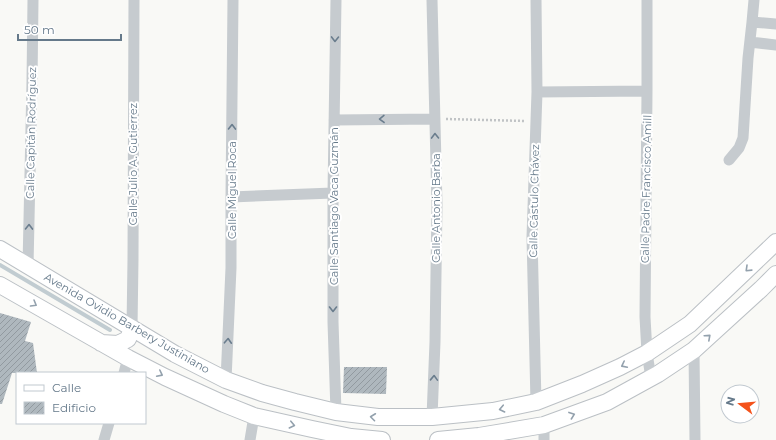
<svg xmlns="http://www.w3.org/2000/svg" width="776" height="440" font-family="Montserrat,sans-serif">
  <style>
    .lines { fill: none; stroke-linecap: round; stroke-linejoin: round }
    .stream { stroke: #c1ccd1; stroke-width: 4 }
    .building { fill: url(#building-hatch) }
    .secondary-casing { stroke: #bbc0c5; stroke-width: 18 }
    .path { stroke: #c0c3c5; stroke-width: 2.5; stroke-dasharray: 2 2; stroke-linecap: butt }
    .street { stroke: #c6cbcf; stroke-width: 11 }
    .secondary { stroke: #fff; stroke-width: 16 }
    .oneway { stroke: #6a7d8d }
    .oneway2 { stroke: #93a1ad }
    .labels { text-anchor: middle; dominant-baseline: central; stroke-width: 4; stroke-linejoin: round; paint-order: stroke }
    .street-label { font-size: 11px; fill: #65798a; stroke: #fff }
  </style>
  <defs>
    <pattern id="building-hatch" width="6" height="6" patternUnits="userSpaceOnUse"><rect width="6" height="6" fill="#afb8be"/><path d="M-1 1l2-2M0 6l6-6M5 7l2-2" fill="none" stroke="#929aa0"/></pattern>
  </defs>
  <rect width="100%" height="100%" fill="#f9f9f6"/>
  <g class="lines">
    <path class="stream" d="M0 265 110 330"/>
  </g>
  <path class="building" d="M0 313 31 322 25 341 33 343 37 373H12L2 404H0Z
    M344 367H387L386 394 343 393Z"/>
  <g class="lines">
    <defs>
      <path id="secondary" d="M0 249 175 354 226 380 262 393 295 402 336 412 378 417H432L493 411 536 402 582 384 620 367 647 353 690 324 776 242
        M0 285 128 358 165 377 224 404 254 416 312 429 351 437 382 440
        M101 343 118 344 128 339 132 328
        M438 440 479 436 544 425 607 402 658 374 694 350 761 289 776 274"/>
    </defs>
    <use href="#secondary" class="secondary-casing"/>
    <path class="path" d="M446 119 525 121"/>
    <path class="street" d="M647 0V91L645 317 647 353 651 378
      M752 22 776 24
      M750 42 776 45
      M537 92 647 91
      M334 120 435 119
      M729 160 739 148 743 138 748 58 752 22 754 0
      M231 197 333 193
      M28 266 32 82 33 0
      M132 328 133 259 134 0
      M694 350 695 440
      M124 373 128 358
      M226 380 231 268V197L233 0
      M536 402 532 237 537 92 536 0
      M336 412 333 322V193L336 0
      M432 417 435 342 437 205 432 0
      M544 425V440
      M104 440 109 423
      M250 440 254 416"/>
    <use href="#secondary" class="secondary"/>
  </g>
  <defs><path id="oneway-chevron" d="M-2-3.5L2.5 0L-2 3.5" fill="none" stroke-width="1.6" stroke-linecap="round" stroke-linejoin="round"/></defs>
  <g class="oneway">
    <use href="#oneway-chevron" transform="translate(335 39) rotate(91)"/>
    <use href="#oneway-chevron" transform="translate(382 119) rotate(179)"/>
    <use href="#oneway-chevron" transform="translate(232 127) rotate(-89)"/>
    <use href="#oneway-chevron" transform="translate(435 136) rotate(-91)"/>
    <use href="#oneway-chevron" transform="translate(29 227) rotate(-89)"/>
    <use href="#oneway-chevron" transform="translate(333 309) rotate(90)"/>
    <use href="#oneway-chevron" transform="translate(228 341) rotate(-87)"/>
    <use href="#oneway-chevron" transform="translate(434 378) rotate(-88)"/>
  </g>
  <g class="oneway2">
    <use href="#oneway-chevron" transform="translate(748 269) rotate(136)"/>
    <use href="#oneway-chevron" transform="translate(34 304) rotate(30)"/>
    <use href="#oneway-chevron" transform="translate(708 337) rotate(-42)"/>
    <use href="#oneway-chevron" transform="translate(624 365) rotate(153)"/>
    <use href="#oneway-chevron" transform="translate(160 374) rotate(27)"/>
    <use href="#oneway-chevron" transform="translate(502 409) rotate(168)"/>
    <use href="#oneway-chevron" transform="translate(572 415) rotate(-20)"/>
    <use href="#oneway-chevron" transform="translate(373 417) rotate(-173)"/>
    <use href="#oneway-chevron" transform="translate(292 425) rotate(13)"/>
  </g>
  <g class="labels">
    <g class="street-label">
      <text transform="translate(31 133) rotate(-89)">Calle Capitán Rodríguez</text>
      <text transform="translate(133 164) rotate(-90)">Calle Julio A. Gutierrez</text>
      <text transform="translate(646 189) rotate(-89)">Calle Padre Francisco Amill</text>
      <text transform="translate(232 190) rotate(-90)">Calle Miguel Roca</text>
      <text transform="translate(534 201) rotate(-89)">Calle Cástulo Chávez</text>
      <text transform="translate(334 206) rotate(-90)">Calle Santiago Vaca Guzmán</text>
      <text transform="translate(436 208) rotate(-90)">Calle Antonio Barba</text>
      <text transform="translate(127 323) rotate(30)">Avenida Ovidio Barbery Justiniano</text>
    </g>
  </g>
  <rect x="16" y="372" width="130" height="52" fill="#ffffff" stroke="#c1c9d0"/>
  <rect x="24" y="385" width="20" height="6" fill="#ffffff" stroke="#c1c9d0"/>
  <text x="52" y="392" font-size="12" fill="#65798a">Calle</text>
  <rect x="24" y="402" width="20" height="12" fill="url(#building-hatch)" stroke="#c1c9d0"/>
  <text x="52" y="412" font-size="12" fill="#65798a">Edificio</text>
  <g transform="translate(740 404) rotate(286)"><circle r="19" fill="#ffffff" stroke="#c1c9d0"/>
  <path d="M0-3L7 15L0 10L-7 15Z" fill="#f4521b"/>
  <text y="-6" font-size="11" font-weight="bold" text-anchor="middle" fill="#65798a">N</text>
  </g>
  <path d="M18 34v6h103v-6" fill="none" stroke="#65798a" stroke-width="2"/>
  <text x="24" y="34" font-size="12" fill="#65798a" stroke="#ffffff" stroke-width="3" paint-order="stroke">50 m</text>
</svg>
